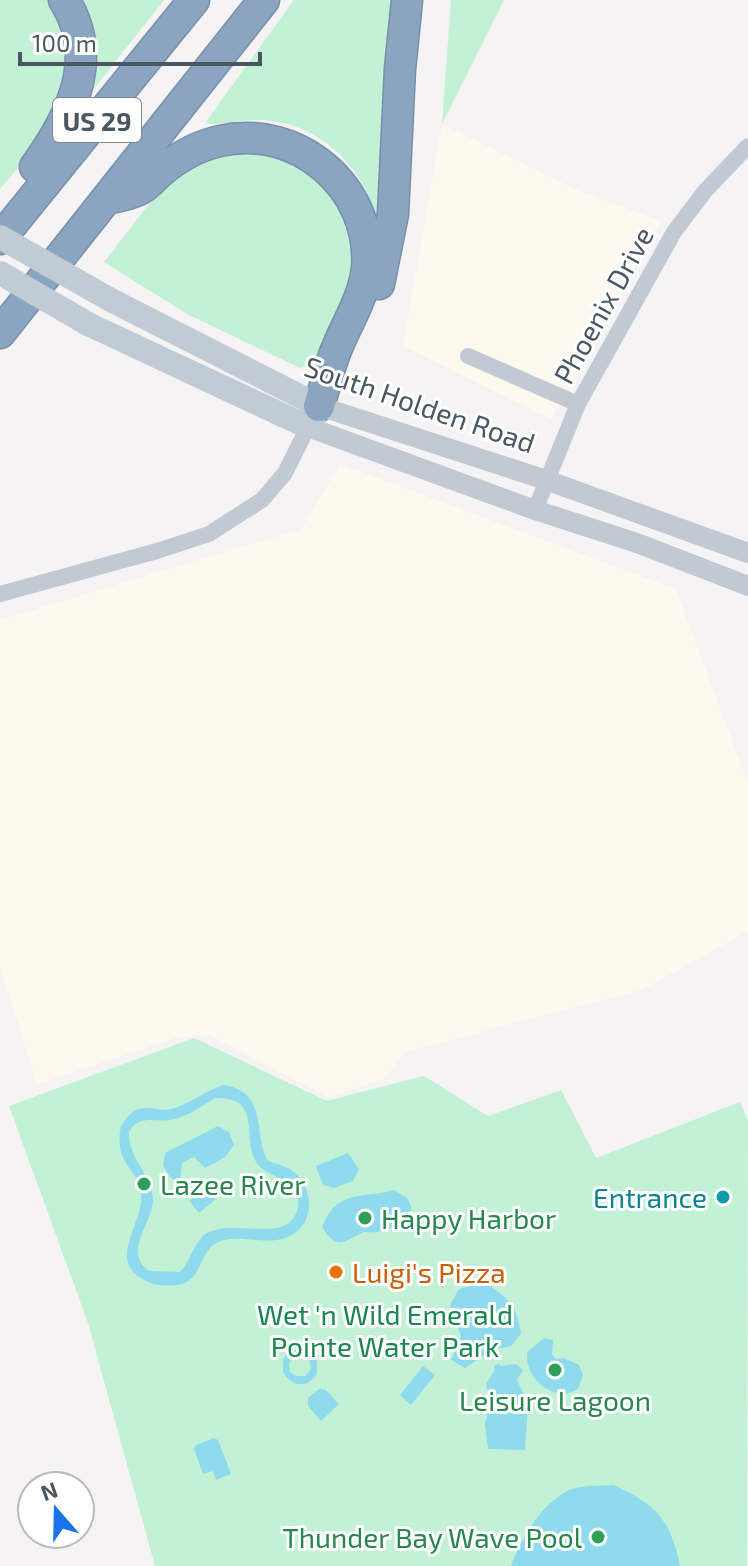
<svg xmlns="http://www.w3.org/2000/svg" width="748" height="1566" font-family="'Exo 2',sans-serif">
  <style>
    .commercial { fill: #fdf9ef }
    .green { fill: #c3f1d5 }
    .water { fill: #90daee; fill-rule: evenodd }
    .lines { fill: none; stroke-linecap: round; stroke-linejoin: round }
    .motorway-casing { stroke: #7690ad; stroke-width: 33 }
    .minor { stroke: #c1cad2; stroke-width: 16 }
    .tertiary { stroke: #c1cad2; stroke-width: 20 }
    .secondary { stroke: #c1cbd6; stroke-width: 24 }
    .motorway { stroke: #8ba5c1; stroke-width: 30 }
    .secondary-bridge { stroke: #c1cbd6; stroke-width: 24 }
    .leisure-dot { fill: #2e9e5b; stroke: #fff; stroke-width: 3 }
    .culture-dot { fill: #0f9aa8; stroke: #fff; stroke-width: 3 }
    .food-dot { fill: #e8710a; stroke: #fff; stroke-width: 3 }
    .labels { text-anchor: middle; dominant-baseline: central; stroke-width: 6; stroke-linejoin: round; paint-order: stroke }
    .shield { fill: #fff; stroke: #808990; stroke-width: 2 }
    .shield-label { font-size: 26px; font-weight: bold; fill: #4a5661 }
    .street-label { font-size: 28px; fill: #4a5661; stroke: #fff }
    .leisure-label { font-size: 28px; fill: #27864d; stroke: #fff; text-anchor: start }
    .culture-label { font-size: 28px; fill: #0d838f; stroke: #fff; text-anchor: end }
    .food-label { font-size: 28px; fill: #c56008; stroke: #fff; text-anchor: start }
    .park-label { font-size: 28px; fill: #17864f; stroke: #fff }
  </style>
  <rect width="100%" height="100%" fill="#f5f3f3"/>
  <path class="commercial" d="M442 124 577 190 661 221 551 419 403 346Z
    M340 464 676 589 748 784V931L644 989 405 1052 384 1079 328 1097 209 1035 179 1037 37 1084 0 967V620L301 529Z"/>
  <path class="green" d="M0 0H55L71 56 61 116 0 189Z
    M78 0H164L90 94 87 92Z
    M294 0H400L388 199 376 224C373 213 370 199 365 189 343 146 302 119 254 120 240 120 216 127 205 123Z
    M451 0H504L442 124Z
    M243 147 316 169 353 231 356 267 321 361 300 368 187 314 104 262 170 177 200 158Z
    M194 1038 327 1101 424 1076 488 1116 561 1090 596 1158 740 1102 748 1121 747 1566H155L88 1323 9 1106Z"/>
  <path class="water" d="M224 1085C268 1092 253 1131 267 1160 276 1165 286 1165 294 1172 317 1192 314 1231 282 1239 262 1244 240 1235 221 1241 199 1248 204 1277 182 1284 171 1287 155 1286 146 1281 104 1262 145 1222 141 1194 138 1167 113 1165 121 1126 125 1120 128 1115 134 1111 147 1104 158 1112 171 1109 191 1104 205 1090 224 1085ZM215 1098C262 1097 242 1133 255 1160 265 1181 302 1175 298 1205 298 1211 295 1217 291 1221 275 1238 230 1220 207 1233 194 1241 191 1261 180 1272L150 1271C122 1254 151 1225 153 1202 154 1175 127 1159 129 1131 141 1113 157 1124 175 1119 190 1115 202 1106 215 1098Z
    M218 1126 229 1132 234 1145 224 1158 205 1168 194 1157 182 1163 180 1184 170 1177 163 1166 165 1153Z
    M348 1153 359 1169 353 1181 334 1188 323 1185 316 1166Z
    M207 1187 216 1199 199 1213 189 1201Z
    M394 1190 407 1198 412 1208C400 1227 386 1234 364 1232 344 1241 338 1252 322 1227 337 1188 363 1199 394 1190Z
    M484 1282C507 1296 517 1306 521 1334L511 1346 492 1350 465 1368 451 1360 461 1336 450 1305 459 1289Z
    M544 1338 553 1340 552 1354 556 1359 564 1358 579 1365 583 1375 578 1389C554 1404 524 1378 527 1352Z
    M289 1348 291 1351 305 1349 317 1359V1374C307 1389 292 1387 283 1372V1360ZM304 1356 310 1361 311 1369 305 1376H296L290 1372 289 1363 294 1357Z
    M499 1363 500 1366 516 1364 523 1370 517 1380 528 1403 525 1450 488 1449 485 1424 490 1403 486 1384 495 1370 494 1366Z
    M423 1366 435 1375 411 1405 400 1395Z
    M319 1389 326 1390 339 1404 321 1421 308 1406V1398Z
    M214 1438 218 1440 231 1474 216 1480 213 1471 203 1474 194 1449 196 1445Z
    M614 1485C657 1506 670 1518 680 1566H511C522 1537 540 1505 569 1490 580 1485 601 1486 614 1485Z"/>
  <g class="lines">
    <defs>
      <path id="motorway" d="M35 167C71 117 101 58 64 0
        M108 199C118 196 134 194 142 188 149 184 154 177 160 172 178 157 197 146 220 141 297 123 373 187 367 268 364 297 348 321 337 348 329 366 325 387 319 406
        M0 239 194 0
        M379 284 393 214 400 69 407 0
        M0 333 264 0"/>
    </defs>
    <use href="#motorway" class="motorway-casing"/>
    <path class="minor" d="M468 356 578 404
      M535 510 578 404 674 232 705 191 748 146
      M0 594 157 551 209 534 262 500 285 473 308 427"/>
    <path class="tertiary" d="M319 406 546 480 748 553
      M308 427 535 510 637 543 748 586"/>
    <path class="secondary" d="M88 324 308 427 319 406 109 299"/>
    <use href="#motorway" class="motorway"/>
    <path class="secondary-bridge" d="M0 237 109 299
      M0 273 88 324"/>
  </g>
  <g class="leisure-dot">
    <circle cx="144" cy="1184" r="8"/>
    <circle cx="365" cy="1218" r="8"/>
    <circle cx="555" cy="1370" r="8"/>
    <circle cx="598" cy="1537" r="8"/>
  </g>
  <circle class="culture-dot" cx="723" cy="1197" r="8"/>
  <circle class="food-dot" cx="336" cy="1272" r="8"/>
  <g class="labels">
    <rect class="shield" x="53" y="98" width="88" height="44" rx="6"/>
    <g class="shield-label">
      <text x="97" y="120">US 29</text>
    </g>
    <g class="street-label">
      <text transform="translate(603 305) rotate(-61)">Phoenix Drive</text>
      <text transform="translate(420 404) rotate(19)">South Holden Road</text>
    </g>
    <g class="leisure-label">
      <text x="160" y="1184">Lazee River</text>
      <text x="381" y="1218">Happy Harbor</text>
      <text x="555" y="1400" text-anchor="middle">Leisure Lagoon</text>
      <text x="582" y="1537" text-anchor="end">Thunder Bay Wave Pool</text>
    </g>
    <g class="culture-label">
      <text x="707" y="1197">Entrance</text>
    </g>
    <g class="food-label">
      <text x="352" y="1272">Luigi's Pizza</text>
    </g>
    <g class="park-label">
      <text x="385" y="1314">Wet 'n Wild Emerald<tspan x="385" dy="32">Pointe Water Park</tspan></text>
    </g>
  </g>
  <g transform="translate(56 1510) rotate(340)"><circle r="38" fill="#ffffff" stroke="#b7bbc0" stroke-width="2"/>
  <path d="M0-6L14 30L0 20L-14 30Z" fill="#1a73e8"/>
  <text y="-12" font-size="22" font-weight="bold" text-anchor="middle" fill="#4a5661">N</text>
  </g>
  <path d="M20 52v12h240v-12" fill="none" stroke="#4a5661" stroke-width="4"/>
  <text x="32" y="52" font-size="24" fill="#4a5661" stroke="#ffffff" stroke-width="6" paint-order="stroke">100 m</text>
</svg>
